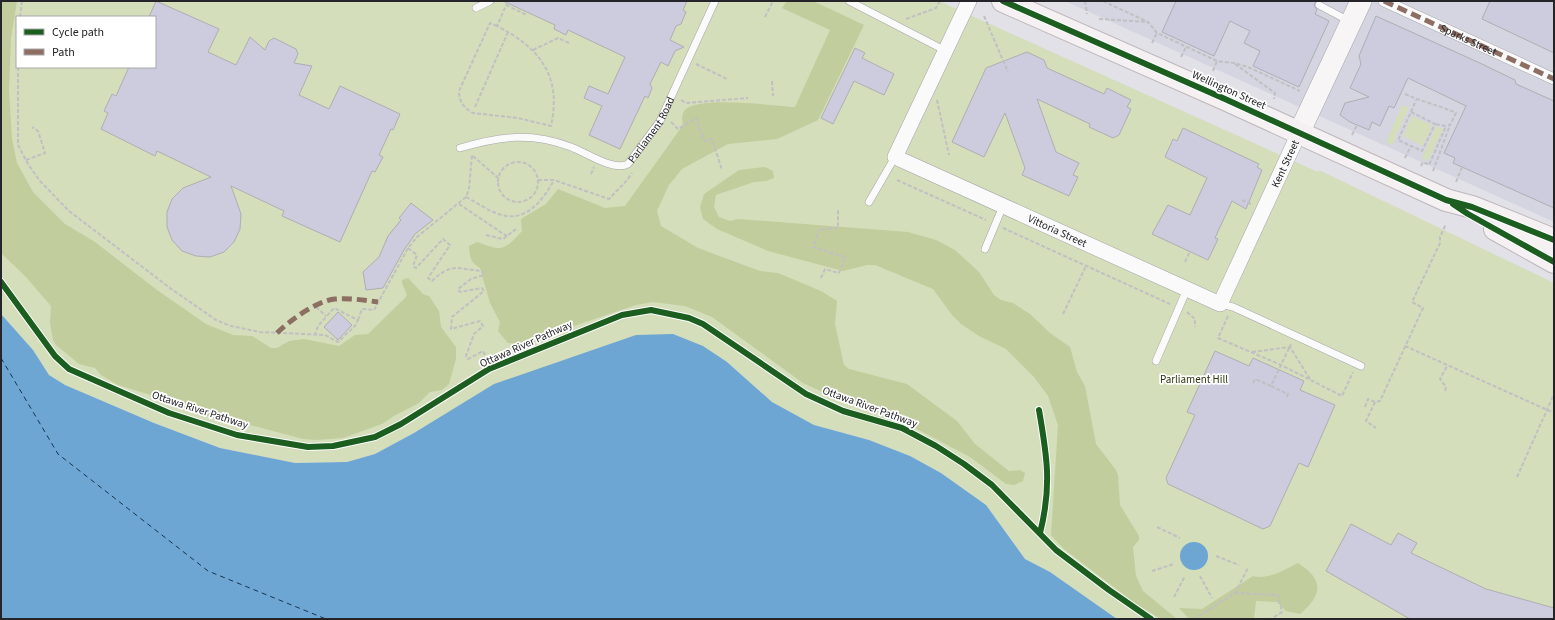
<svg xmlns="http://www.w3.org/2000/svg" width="1555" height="620" font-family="'Source Sans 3',sans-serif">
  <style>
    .built { fill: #d5d5e1 }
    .green { fill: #d4deba; fill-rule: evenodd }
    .forest { fill: #c1cd9c }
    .water { fill: #6da5d3 }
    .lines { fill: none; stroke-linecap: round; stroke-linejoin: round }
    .ferry { stroke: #163651; stroke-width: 1; stroke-dasharray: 5 4; stroke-linecap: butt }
    .building { fill: #cdcbde; stroke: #aeaeb3 }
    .service-casing { stroke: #a5a5a9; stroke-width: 8 }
    .pedestrian-casing { stroke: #a5a5a9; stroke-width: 12 }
    .minor-casing { stroke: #a5a5a9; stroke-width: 16 }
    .secondary-casing { stroke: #a5a5a9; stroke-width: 22 }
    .primary-casing { stroke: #beb7bb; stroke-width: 24 }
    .path { stroke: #c0c0c3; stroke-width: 2; stroke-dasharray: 4 2; stroke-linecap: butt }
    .service { stroke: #fafafb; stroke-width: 7 }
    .pedestrian { stroke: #fafafb; stroke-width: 11 }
    .minor { stroke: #fafafb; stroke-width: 15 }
    .secondary { stroke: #f8f5f7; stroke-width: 21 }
    .primary { stroke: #f5f1f3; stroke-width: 22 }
    .quiet { stroke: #8d6e63; stroke-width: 5; stroke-dasharray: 10 5; stroke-linecap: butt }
    .cycleway-casing { stroke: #fff; stroke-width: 8 }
    .cycleway { stroke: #1b5e20; stroke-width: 6 }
    .labels { text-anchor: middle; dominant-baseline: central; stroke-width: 3.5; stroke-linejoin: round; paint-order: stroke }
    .street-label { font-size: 11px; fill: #252529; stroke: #fff }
    .park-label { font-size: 11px; fill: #2d350d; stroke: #fff }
  </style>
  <rect width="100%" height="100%" fill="#e1e1e7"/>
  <path class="built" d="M1065 1H1554V222Z"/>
  <path class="green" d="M1 1H939L1318 172 1319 170 1554 283V619H1117L1050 572 1025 559 986 505 941 473 910 456 869 440 814 425 772 402 727 362 703 347 673 334 414 433 375 454 347 462 295 463 220 448 154 423 65 385 49 375 33 350 1 314ZM17 17H155V67H17Z
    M1402 105 1409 108 1392 145 1386 142Z
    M1412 116 1432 125 1423 146 1403 136Z
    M1436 126 1443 129 1428 161 1422 158Z"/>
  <path class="forest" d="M1 1H17L11 38 9 91 12 139 17 163 33 192 65 224 95 242 157 290 206 324 233 335 252 336 271 348H277L289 341 304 339 339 346 355 335 368 334 405 298 407 295 402 283V280L408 278 423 294 429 296 439 311 441 327 456 347V359L449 384 442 390 430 392 419 403 394 416 382 424 343 438 317 440 303 439 250 425H234L190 410 174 402 118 385 101 375 95 368 79 364 56 345 53 340 50 323 51 306 26 277 1 253Z
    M787 1H813L864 25 818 120 777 139 728 144 682 169 669 185 657 211 661 226 698 248 760 271 778 273 821 291 837 301 835 324 844 365 849 369 907 384 957 421 975 444 1009 471 1020 470 1025 473 1023 481 1014 485 1006 484 970 457 877 408 848 404 803 383 712 317 685 306 652 302 636 305 547 335 530 344 508 343 498 331 500 322 490 303 480 268C470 262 470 258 469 246L477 242C503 251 503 252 522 231L521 219 546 204 558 189 605 208 625 206 683 125C682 120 681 115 685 110 699 95 774 106 795 107L830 30 782 8Z
    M765 167 773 171 774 178 766 181 754 182 716 195 714 207 719 217 730 221 738 219 908 232 936 240 955 250 979 272 994 295 1001 300 1013 303 1030 314 1050 333 1070 347 1077 372 1085 386 1096 444 1116 470 1118 475 1120 505 1139 536V540L1133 547 1136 576 1143 591 1177 619H1161L1136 604 1064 549 1051 535 1058 425 1048 396 1034 377 1006 349 979 336 961 324 952 315 933 289 875 265H867L843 271 768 251 717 229 703 219 700 207 704 194 739 170Z
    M1298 563C1325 580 1322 596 1300 614L1286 611 1277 602 1256 601 1254 619H1189L1179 608 1202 609 1253 576C1269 580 1284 570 1298 563Z"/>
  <path class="water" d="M1 314 33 350 49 375 65 385 154 423 220 448 295 463 347 462 375 454 414 433 494 384 636 335 673 334 703 346 727 362 772 402 814 425 869 440 910 456 941 473 986 505 1025 559 1050 572 1117 619H1Z
    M1180 556a14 14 0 1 1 28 0a14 14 0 1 1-28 0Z"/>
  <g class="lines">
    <path class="ferry" d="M1 358 58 454 208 571 326 619"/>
  </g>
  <path class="building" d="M156 1 219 29 208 52 236 65 250 37 265 50 269 41 274 38 296 49 298 54 294 63 312 66 299 95 329 109 340 86 400 114 393 130 391 129 379 155 383 157 375 172 372 171 340 242 282 216 284 211 231 186 241 214 240 229 234 242 224 252 210 257 196 256 182 251 172 240 167 227V212L172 199 183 188 211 177 157 151 155 156 101 129 108 113 104 111 112 94 116 96 129 67H155V17H149Z
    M503 1H687L683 10 686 12 681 24 676 26 670 40 684 47 675 51 668 66 661 62 650 84 652 88 648 98 645 96 620 149 589 135 602 106 584 98 589 86 608 94 625 57 568 30 566 35 554 29 555 25Z
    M1176 1H1316L1314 5 1317 10 1315 14 1329 21 1299 87 1253 66 1260 51 1244 43 1250 31 1230 21 1214 56 1162 32Z
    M1490 1H1554V53L1482 19Z
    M1376 16 1482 64 1515 80 1516 84 1554 101V208L1453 163 1455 158 1444 153 1466 106 1408 78 1394 108 1389 106 1380 126 1372 122 1369 130 1350 122 1340 115 1345 103 1369 97 1350 88 1361 64 1359 56Z
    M855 48 865 53 862 58 894 74 884 95 854 81 833 124 821 118Z
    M1027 52 1044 60 1047 68 1104 94 1107 88 1131 100 1127 107 1131 109 1119 135 1113 138 1089 127 1090 124 1037 99 1056 152 1079 163 1073 175 1078 177 1069 196 1022 175 1025 168 1005 113 984 157 952 142 986 68Z
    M1183 128 1259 164 1257 167 1262 170 1246 209 1232 201 1215 238 1218 239 1208 260 1152 234 1168 205 1190 215 1207 178 1165 157 1173 139 1177 141Z
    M411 203 433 220 415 234 404 250 383 288 366 290 363 272 379 257 388 236 401 220 399 218Z
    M338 312 352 325 338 340 324 327Z
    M1215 351 1249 366 1253 358 1304 381 1300 390 1335 405 1308 467 1299 463 1270 526 1263 529 1168 484 1166 478 1195 415 1187 412Z
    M1351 524 1391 545 1398 533 1417 543 1411 553 1486 589 1554 608V619H1410L1326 571Z"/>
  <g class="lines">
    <defs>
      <g id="service">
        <path d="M849 1 946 51"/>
        <path d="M1319 5 1349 21"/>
        <path d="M476 8 490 1"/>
        <path id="s1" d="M460 148C501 136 531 132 571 147 585 152 614 172 628 164L660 121 715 1"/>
        <path d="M869 202 895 157"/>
        <path d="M985 249 1003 206"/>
        <path d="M1220 304 1233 307 1361 366"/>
        <path d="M1156 361 1187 289"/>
      </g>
      <path id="pedestrian" d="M1384 1 1554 79"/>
      <g id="minor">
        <path id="s2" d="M969 1 895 157 1220 304 1299 133"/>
      </g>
      <path id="secondary" d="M1299 133 1361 1"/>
      <path id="primary" d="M1003 1 1225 99 1446 200 1472 207 1554 240
        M1495 229 1554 262"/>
    </defs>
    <use href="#service" class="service-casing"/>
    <use href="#pedestrian" class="pedestrian-casing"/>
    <use href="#minor" class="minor-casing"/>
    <use href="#secondary" class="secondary-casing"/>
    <use href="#primary" class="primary-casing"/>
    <path class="path" d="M1085 1 1087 14
      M1103 1 1148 22 1157 33 1217 61 1234 63 1248 67 1300 91
      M506 5 527 15
      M984 16 1008 72
      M20 17 22 1
      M765 17 773 1
      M906 19 936 8 940 1
      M1099 19 1148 22
      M497 26 490 23 459 91C459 102 464 108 473 113L518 118 551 126C562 76 540 48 497 26L508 1
      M1152 43 1157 33
      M533 50 558 38 569 43
      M1181 57 1186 47
      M696 64 727 79
      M1235 64 1275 93 1274 99
      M18 67V145L28 164 40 181 69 211 170 288 216 320 231 326 260 332 325 335 338 342 355 326 358 320 334 308 318 326 315 335
      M1213 71 1217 61
      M772 81 773 96
      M1405 94C1422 102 1439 105 1456 113L1450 125 1446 126
      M681 100 686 103 748 98
      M937 100 949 155
      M475 107 508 32
      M1411 112 1435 124 1422 151 1398 140Z
      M1411 112 1416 100
      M671 122 678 129 696 118 705 141 712 139 722 170
      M1352 135 1357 125
      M473 156 498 178
      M1405 158 1411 146
      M26 160 45 153 38 131 32 127
      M498 182a20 20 0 1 1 40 0a20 20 0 1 1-40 0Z
      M1421 166 1423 162 1429 165 1446 126 1435 124
      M1433 171 1450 125
      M591 174 594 167
      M538 180H554L609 199C617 190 624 185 632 173
      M897 180 986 220
      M1456 182 1462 167
      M466 197C476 202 485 209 496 213 524 225 542 202 554 180
      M1242 200 1251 204
      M459 204 508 237
      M1003 228 1170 304
      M486 235 503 239 516 229
      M408 248 417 255 413 266 416 268 443 239 450 245 428 278 432 281C452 262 457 269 482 271L484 275 471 279 458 289 460 292 482 288 484 291 452 317 451 329 480 321 483 326 474 334 466 356 468 359 483 351 492 368
      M1185 262 1190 251
      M821 278 825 269 839 273 845 257 813 247 820 229 838 228V209
      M316 307 326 316
      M1187 312 1195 319V327
      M1063 314 1086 266
      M1228 316 1218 338 1281 365 1342 396 1353 372
      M358 320 362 309 374 310 408 248 417 237 466 197 469 189 472 154
      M1405 346 1554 413
      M1252 352 1290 347 1310 379
      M1253 383 1255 379 1271 386 1291 344
      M1271 386 1288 394 1286 399
      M1445 391 1446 387 1440 379 1447 366
      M1375 402 1366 421 1376 428
      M1365 407 1368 399 1375 402 1380 401 1423 308 1412 302 1440 243V237L1446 224
      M1517 477 1554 394
      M1157 527 1180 538
      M1216 556 1239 565
      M1152 571 1174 564
      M1200 576 1212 598
      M1235 593 1278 595 1282 612 1271 619
      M1174 597 1185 576
      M1198 619 1196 618 1235 593 1248 568"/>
    <use href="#service" class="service"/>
    <use href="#pedestrian" class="pedestrian"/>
    <use href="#minor" class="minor"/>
    <use href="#secondary" class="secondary"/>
    <use href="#primary" class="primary"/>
    <g class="quiet">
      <path id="s3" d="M1384 1 1554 79"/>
      <path d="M277 333C289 321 318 300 335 299 350 298 364 300 378 302"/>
    </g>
    <defs>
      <path id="cycleway" d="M1003 1 1225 99 1446 200 1472 207 1554 240
        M1453 204 1468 214 1554 262
        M1 282 55 356 69 369 169 413 237 435 308 447 333 446 375 437 401 424 489 369 622 315 651 310 689 318 703 324 806 394 843 411 902 428 936 446 964 464 992 485 1056 550 1109 590 1151 619
        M1039 410C1047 456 1052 486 1040 533"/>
    </defs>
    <use href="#cycleway" class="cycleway-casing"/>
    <use href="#cycleway" class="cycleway"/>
  </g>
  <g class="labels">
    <g class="street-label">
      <text stroke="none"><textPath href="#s3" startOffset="93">Sparks Street</textPath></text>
      <text transform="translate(1229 90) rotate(24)">Wellington Street</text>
      <text stroke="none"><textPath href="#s1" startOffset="216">Parliament Road</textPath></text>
      <text stroke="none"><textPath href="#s2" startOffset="684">Kent Street</textPath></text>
      <text stroke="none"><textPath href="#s2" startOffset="351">Vittoria Street</textPath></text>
      <text transform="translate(526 344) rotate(-24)">Ottawa River Pathway</text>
      <text transform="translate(870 407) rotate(20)">Ottawa River Pathway</text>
      <text transform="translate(200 410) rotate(18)">Ottawa River Pathway</text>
    </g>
    <g class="park-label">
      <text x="1194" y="379">Parliament Hill</text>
    </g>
  </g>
  <rect width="1555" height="620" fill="none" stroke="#252529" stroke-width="4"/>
  <rect x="16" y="16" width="140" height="52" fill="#ffffff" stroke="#a8a8a9"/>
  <rect x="24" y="29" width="20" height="6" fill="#1b5e20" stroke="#a8a8a9"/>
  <text x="52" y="36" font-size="12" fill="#252529">Cycle path</text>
  <rect x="24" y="49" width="20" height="6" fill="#8d6e63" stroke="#a8a8a9"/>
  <text x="52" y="56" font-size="12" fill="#252529">Path</text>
</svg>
